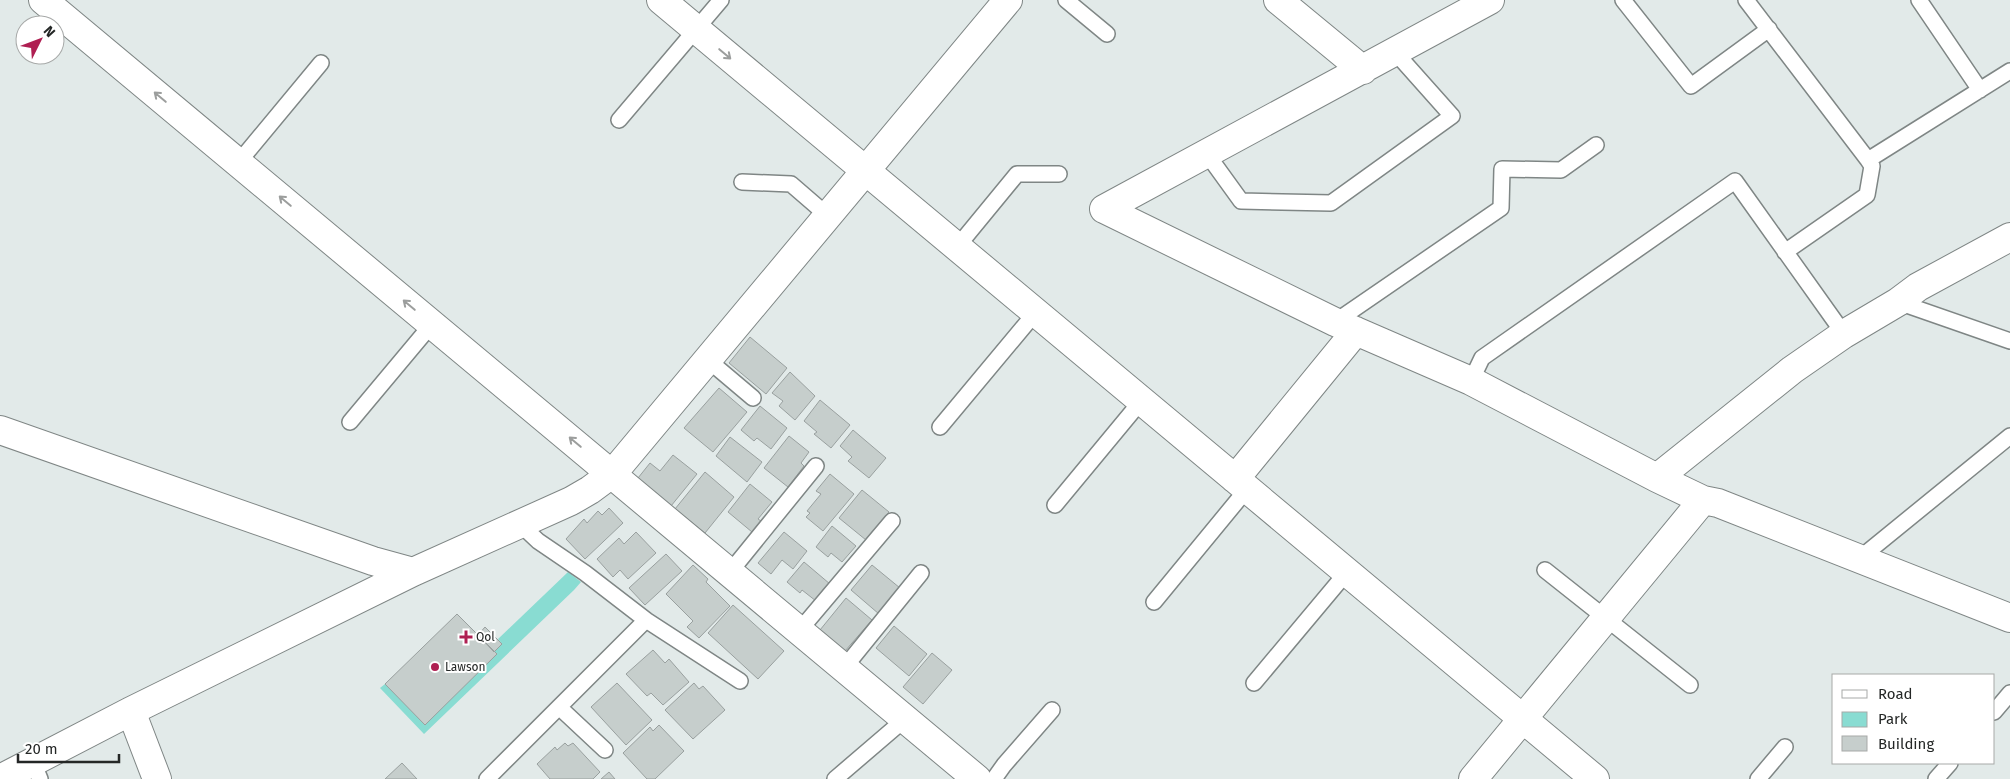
<svg xmlns="http://www.w3.org/2000/svg" width="2010" height="779" font-family="'Fira Sans',sans-serif">
  <style>
    .green { fill: #89dcd2 }
    .building { fill: #c6cecc; stroke: #99a09f }
    .lines { fill: none; stroke-linecap: round; stroke-linejoin: round }
    .lane-casing { stroke: #7f8685; stroke-width: 18 }
    .street-casing { stroke: #7f8685; stroke-width: 30 }
    .lane { stroke: #fff; stroke-width: 15 }
    .street { stroke: #fff; stroke-width: 28 }
    .oneway { stroke: #9c9e9d }
    .poi-dot { fill: #af1f52; stroke: #fff; stroke-width: 2 }
    .labels { text-anchor: middle; dominant-baseline: central; stroke-width: 4; stroke-linejoin: round; paint-order: stroke }
    .poi-label { font-size: 12px; fill: #242726; stroke: #fff; text-anchor: start }
  </style>
  <rect width="100%" height="100%" fill="#e2eae9"/>
  <path class="green" d="M568 572 581 582 574 590 424 734 380 688 385 684 494 652 502 644 498 639Z"/>
  <path class="building" d="M750 337 787 368 766 394 729 363Z
    M790 372 815 396 795 420 779 406 783 401 772 393Z
    M719 388 747 412 713 452 684 428Z
    M820 400 850 425 831 448 814 434 817 432 804 421Z
    M760 406 787 428 771 449 757 438 754 441 741 430Z
    M853 430 886 458 869 478 848 461 852 457 840 446Z
    M789 436 809 452 801 463 804 466 788 487 764 468Z
    M730 437 762 462 747 482 716 456Z
    M673 455 697 474 671 506 638 478 650 463 660 471Z
    M705 472 734 497 705 533 675 509Z
    M830 474 854 494 823 531 806 517 810 513 807 511 821 494 816 491Z
    M750 484 772 502 758 519 761 521 752 532 728 512Z
    M862 490 889 512 866 540 839 518Z
    M609 508 623 523 585 559 566 539 584 519 587 523 598 511 602 515Z
    M832 526 856 546 842 562 831 553 828 557 816 547Z
    M636 532 656 553 628 579 620 570 613 577 597 559 619 538 624 544Z
    M784 532 807 551 793 569 782 560 771 574 758 563Z
    M666 554 682 571 645 605 629 588Z
    M804 562 830 584 816 601 802 590 800 593 787 582Z
    M693 565 708 579 706 582 730 606 699 638 687 627 693 621 666 594Z
    M872 565 900 588 879 614 851 590Z
    M846 598 872 620 845 651 820 630Z
    M733 605 784 651 758 679 708 633Z
    M457 614 497 654 425 725 385 684Z
    M894 626 927 654 909 676 876 648Z
    M485 627 502 644 494 652 478 635Z
    M653 650 665 663 669 659 689 682 663 705 651 693 647 696 626 674Z
    M932 653 952 670 923 704 903 687Z
    M617 683 652 720 626 745 591 707Z
    M694 683 699 689 703 686 725 710 693 739 665 710Z
    M659 725 684 751 655 779H647L623 753 650 727 653 731Z
    M565 743 568 746 573 743 600 772 593 779H550L537 764 555 747 557 750Z
    M402 763 417 779H385Z
    M609 772 615 779H601Z"/>
  <g class="lines">
    <defs>
      <path id="lane" d="M1066 0 1107 34
        M1623 0 1691 86 1769 29
        M1746 0 1868 160
        M1919 0 1980 90
        M619 120 721 0
        M1207 154 1241 201 1331 203 1452 116 1395 52
        M238 163 321 63
        M742 182 791 184 828 216
        M957 247 1017 174H1059
        M1785 252 1867 195 1872 166 1868 160 2010 71
        M1898 302 2010 341
        M1335 322 1501 208 1502 169 1561 170 1596 145
        M708 360 753 398
        M1471 381 1482 358 1735 181 1844 334
        M350 422 432 324
        M940 427 1036 312
        M1055 505 1142 400
        M520 524 538 541 585 573 646 620
        M1859 559 2010 436
        M1545 570 1690 685
        M730 572 816 466
        M1154 602 1247 489
        M799 631 892 521
        M844 668 921 573
        M1254 683 1347 572
        M559 707 605 750
        M1994 712 2010 693
        M33 762 40 779
        M487 779 646 620 740 681
        M835 779 905 719
        M994 779 1004 765 1052 710
        M1758 779 1785 747
        M1936 779 1950 763"/>
      <path id="street" d="M43 0 977 779
        M661 0 1595 779
        M1278 0 1363 70
        M1104 209 1335 322 1471 381 1657 478 1703 500 1718 503 2010 618
        M1104 209 1490 0
        M0 430 373 561 413 572
        M1657 478 1792 370 1844 334 1898 302 1918 287 2010 237
        M1235 479 1356 331
        M131 711 157 779
        M0 779 131 711 413 572 571 501 590 490 613 473 1008 0
        M1473 779 1703 500"/>
    </defs>
    <use href="#lane" class="lane-casing"/>
    <use href="#street" class="street-casing"/>
    <use href="#lane" class="lane"/>
    <use href="#street" class="street"/>
  </g>
  <defs><path id="oneway-shaft" d="M-6 0H5M1.5-3L5.5 0L1.5 3" fill="none" stroke-width="1.6" stroke-linecap="round" stroke-linejoin="round" transform="scale(1.25)"/></defs>
  <g class="oneway">
    <use href="#oneway-shaft" transform="translate(725 54) rotate(40)"/>
    <use href="#oneway-shaft" transform="translate(160 97) rotate(-140)"/>
    <use href="#oneway-shaft" transform="translate(285 201) rotate(-140)"/>
    <use href="#oneway-shaft" transform="translate(409 305) rotate(-140)"/>
    <use href="#oneway-shaft" transform="translate(575 442) rotate(-140)"/>
  </g>
  <g class="poi-dot">
    <path d="M463.5 629.5h5v5h5v5h-5v5h-5v-5h-5v-5h5z"/>
    <circle cx="435" cy="667" r="5"/>
  </g>
  <g class="labels">
    <g class="poi-label">
      <text x="476" y="637">Qol</text>
      <text x="445" y="667">Lawson</text>
    </g>
  </g>
  <rect x="1832" y="674" width="162" height="90" fill="#ffffff" stroke="#a7a9a8"/>
  <rect x="1842" y="690" width="25" height="8" fill="#ffffff" stroke="#a7a9a8"/>
  <text x="1878" y="699" font-size="15" fill="#242726">Road</text>
  <rect x="1842" y="712" width="25" height="15" fill="#89dcd2" stroke="#a7a9a8"/>
  <text x="1878" y="724" font-size="15" fill="#242726">Park</text>
  <rect x="1842" y="736" width="25" height="15" fill="#c6cecc" stroke="#a7a9a8"/>
  <text x="1878" y="749" font-size="15" fill="#242726">Building</text>
  <g transform="translate(40 40) rotate(48)"><circle r="24" fill="#ffffff" stroke="#a7a9a8"/>
  <path d="M0-4L9 19L0 12L-9 19Z" fill="#af1f52"/>
  <text y="-8" font-size="14" font-weight="bold" text-anchor="middle" fill="#242726">N</text>
  </g>
  <path d="M18 754v8h101v-8" fill="none" stroke="#242726" stroke-width="2.5"/>
  <text x="25" y="754" font-size="15" fill="#242726" stroke="#ffffff" stroke-width="4" paint-order="stroke">20 m</text>
</svg>
